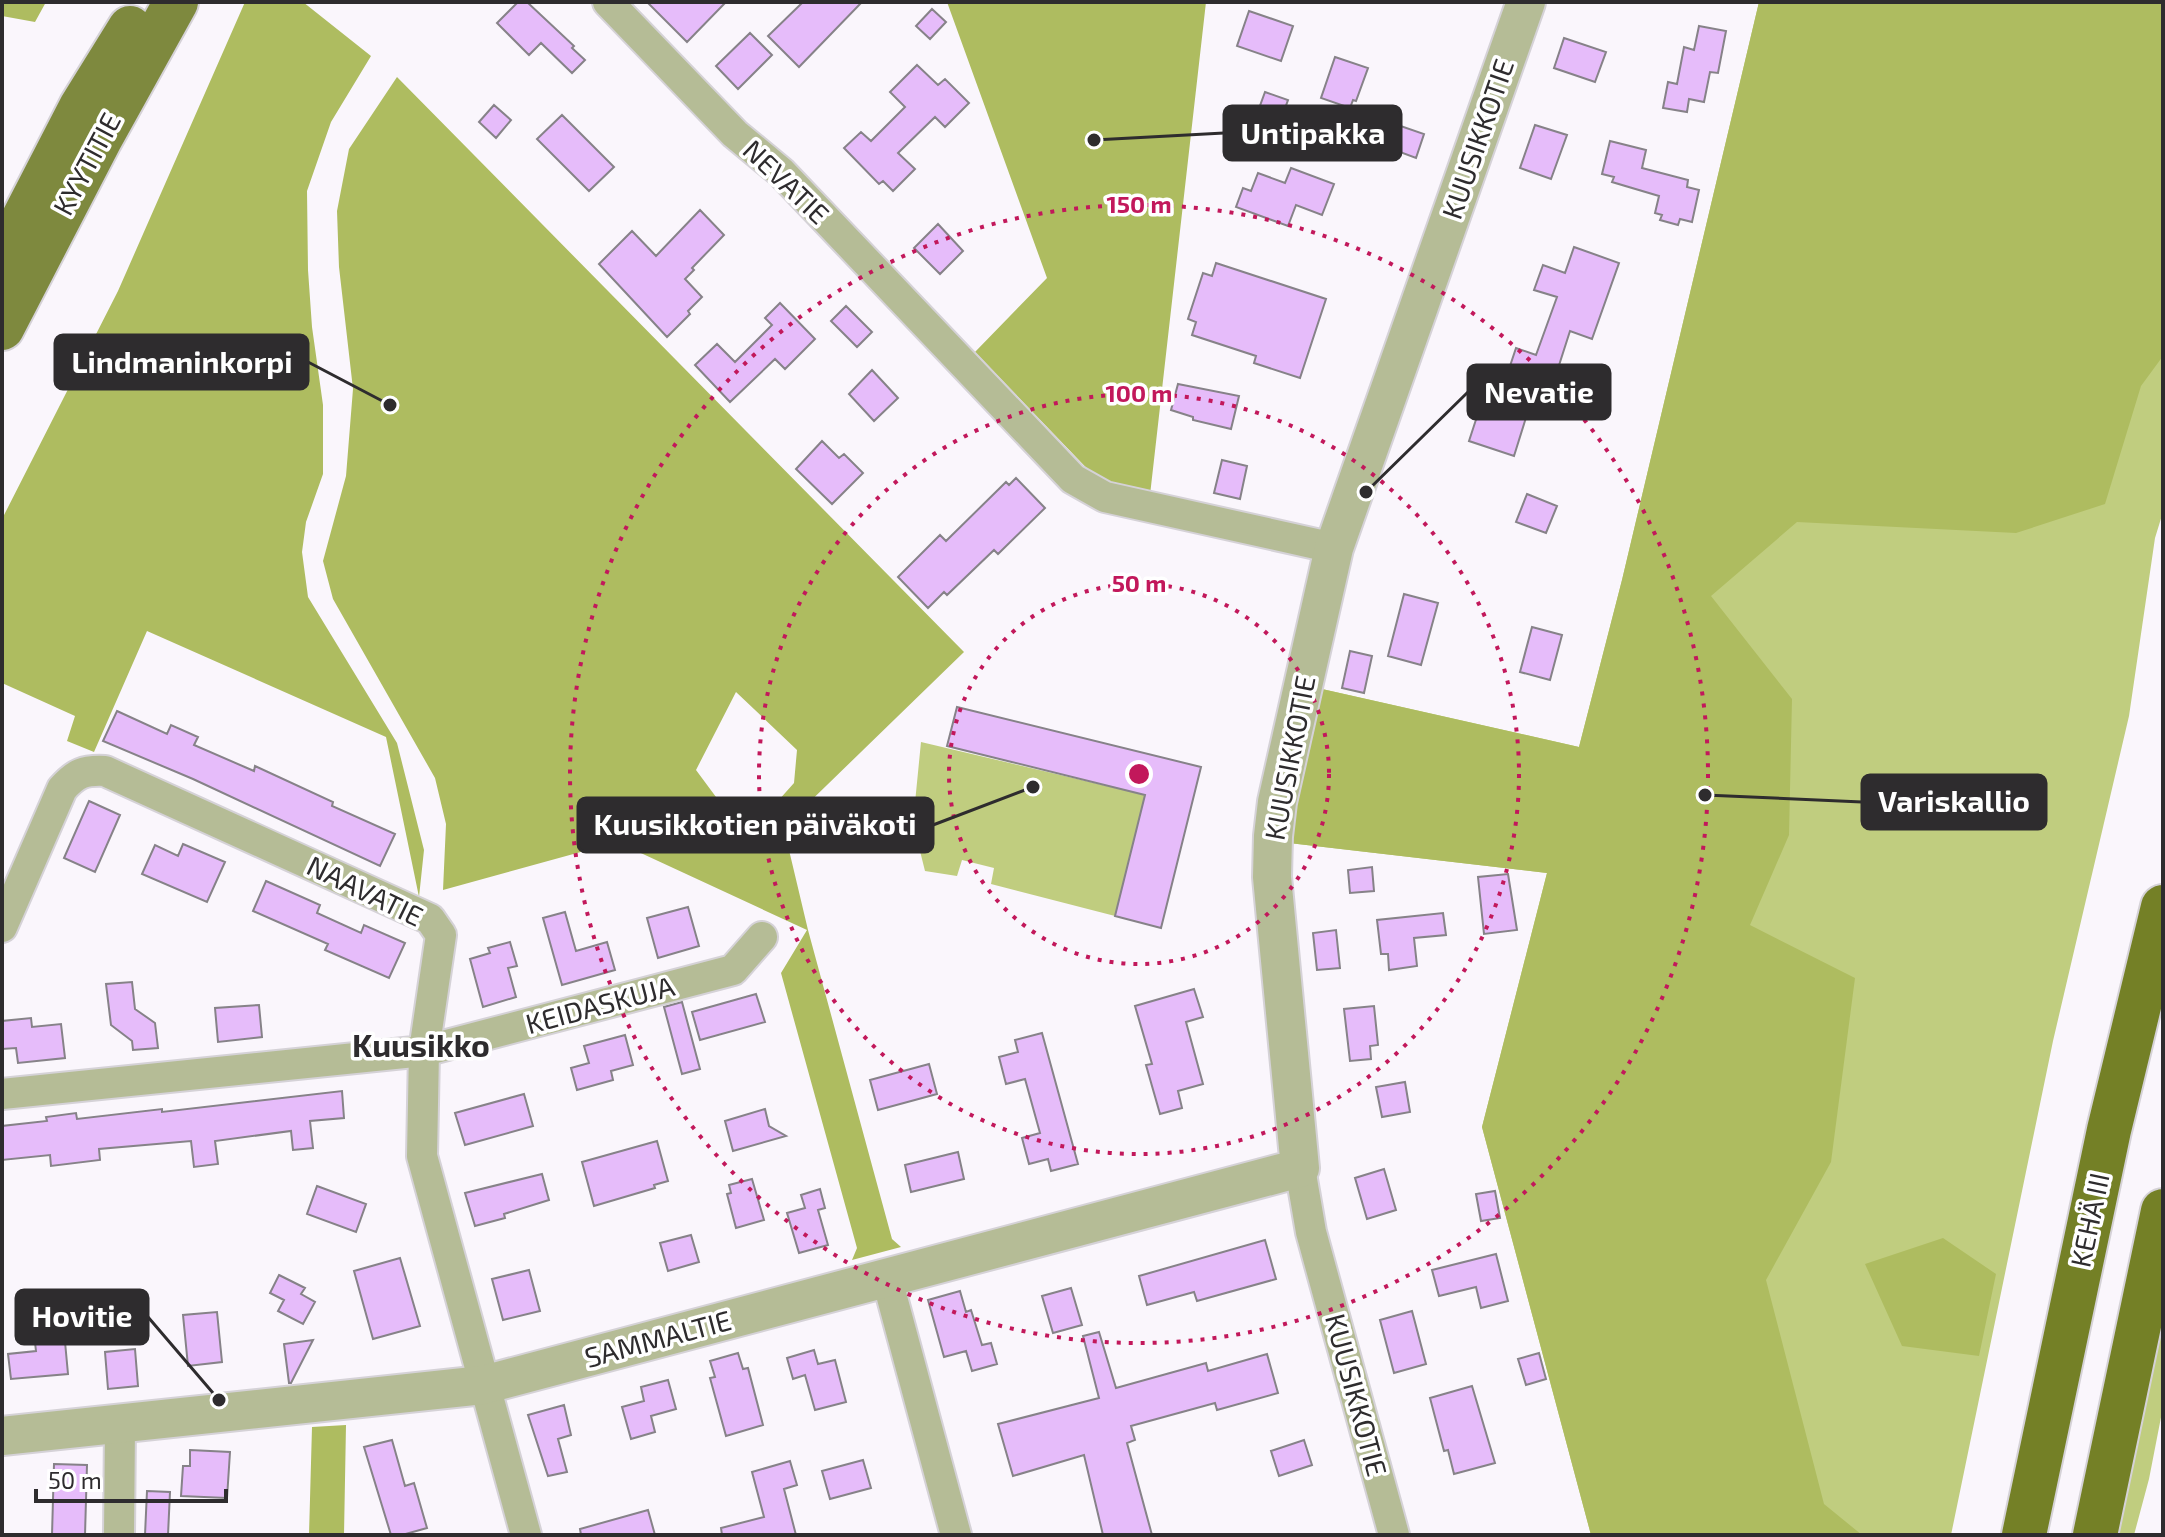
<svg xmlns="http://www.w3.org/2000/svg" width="2165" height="1537" font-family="'Exo 2',sans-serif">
<rect width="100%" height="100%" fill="#faf6fc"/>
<path fill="#c0cd7f" d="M1759,2H2163V512L2155,538L2129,716L2053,1041L1951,1535H1591L1482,1127L1547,873L1289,843L1322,689L1579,747L1622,580Z
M921,742L1145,795L1115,916L991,884L994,868L962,860L957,876L925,871L913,823Z
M2163,1316V1407L2149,1479L2134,1535H2118Z"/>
<path fill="#aebc60" d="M2,2H46L35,22L2,16Z
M245,2H303L371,56L331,122L307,191L308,270L312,327L323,405V474L306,522L302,552L308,597L397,743L424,850L419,897L386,737L147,631L94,752L67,741L75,716L2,683V519L118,291Z
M947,2H1206L1150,495L1099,481L975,352L1047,278Z
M1759,2H2163V356L2141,386L2105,504L2016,533L1797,522L1711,596L1792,699L1789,835L1750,925L1855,978L1831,1162L1766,1280L1824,1504L1862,1535H1591L1482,1127L1547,873L1289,843L1322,689L1579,747L1622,580Z
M397,77L964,652L792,819L769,811L794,783L797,750L736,692L696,770L716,797L714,823L789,850L808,930L892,1239L901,1247L852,1260L857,1248L781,973L807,930L617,842L443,890L446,824L435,778L333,599L323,561L346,476L353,389L339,267L337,211L349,149Z
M1943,1238L1996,1274L1979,1356L1902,1346L1865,1264Z
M346,1425L344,1535H309L312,1427Z"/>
<path fill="#e6bcfa" stroke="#868288" stroke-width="2" d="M518,2H527L574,46L572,48L585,60L572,73L541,43L529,55L497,23Z
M647,2H726L687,42Z
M803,2H862L799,67L768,36Z
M932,9L946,22L930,39L916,26Z
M1249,11L1293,26L1281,61L1237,46Z
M1699,26L1726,31L1718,73L1710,72L1704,102L1689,99L1687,112L1663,108L1668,82L1677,84L1684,47L1694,50Z
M750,33L772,55L738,89L716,66Z
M1564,38L1606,52L1595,82L1554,68Z
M1335,57L1368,68L1356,101L1353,100L1350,108L1321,98Z
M917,65L938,85L945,79L969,103L945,127L935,117L898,153L915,169L893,191L883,181L879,184L844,148L861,132L871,141L905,107L890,92Z
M1265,92L1288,100L1280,122L1257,114Z
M494,105L511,120L496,138L479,122Z
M562,115L614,167L589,191L537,139Z
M1389,122L1424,134L1416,158L1381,145Z
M1535,125L1567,135L1551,179L1520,168Z
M1610,141L1646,150L1642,168L1688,180L1687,187L1699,190L1692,222L1680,219L1678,225L1660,220L1662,215L1655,213L1659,196L1612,182L1614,177L1602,174Z
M1291,168L1334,184L1322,215L1296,205L1288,226L1236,207L1243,188L1251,191L1258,173L1285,183Z
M700,210L724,235L692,268L694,270L685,279L702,297L688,311L690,314L667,337L599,264L632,231L656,256Z
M938,224L963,251L940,274L914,248Z
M1574,247L1619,263L1592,339L1570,331L1544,412L1529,408L1514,456L1469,441L1485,392L1500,396L1516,348L1536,355L1557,297L1534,290L1543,265L1565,273Z
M1216,263L1326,299L1300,378L1254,363L1256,356L1192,335L1196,322L1188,319L1203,273L1212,276Z
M780,303L815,339L785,369L775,359L730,402L695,365L717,344L735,362L772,325L765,318Z
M846,306L872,332L857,347L831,321Z
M872,370L898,398L874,421L849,394Z
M1178,384L1239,396L1231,429L1193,420V417L1171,410Z
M822,441L839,458L844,454L863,473L832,504L796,469Z
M1222,460L1247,466L1240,499L1214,493Z
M1016,478L1045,508L998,554L994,550L947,595L944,592L928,608L898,577L940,535L946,541L1006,482L1009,485Z
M1527,494L1557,506L1546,533L1516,522Z
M1404,594L1438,603L1421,665L1388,656Z
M1532,627L1562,635L1550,680L1520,672Z
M1350,651L1372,656L1364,693L1342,688Z
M957,707L1201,767L1161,928L1115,916L1145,795L947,746Z
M117,711L167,734L171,725L198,737L194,745L254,771L255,766L333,802L332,806L395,834L380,866L193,779L103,741Z
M89,801L120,815L95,872L64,858Z
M183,844L225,862L207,902L142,874L155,845L178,856Z
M1372,867L1374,891L1350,893L1348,870Z
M1508,874L1517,930L1484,934L1478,877Z
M266,881L320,905L317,913L361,933L364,925L405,943L389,978L325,950L328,944L253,911Z
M688,907L699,946L658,958L647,918Z
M565,912L576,951L607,942L615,970L562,985L543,918Z
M1443,913L1446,935L1414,938L1417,966L1389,970L1388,954H1381L1377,920Z
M1336,930L1340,968L1317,970L1313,933Z
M510,942L517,966L508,968L516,997L483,1007L470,959L490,953L488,948Z
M132,982L135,1009L155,1023L158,1048L133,1050L132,1041L111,1025L106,984Z
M1194,989L1203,1017L1186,1022L1203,1084L1178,1091L1182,1108L1160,1114L1146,1065L1152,1064L1135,1006Z
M756,994L765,1022L700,1040L692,1012Z
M682,1002L700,1069L682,1074L664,1007Z
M259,1005L262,1037L218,1042L215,1008Z
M1374,1006L1378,1045L1370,1046L1371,1059L1350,1061L1344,1009Z
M31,1018L32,1027L61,1024L65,1058L18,1063L16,1048L2,1049V1021Z
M1042,1033L1078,1164L1051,1171L1048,1159L1029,1164L1022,1138L1040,1133L1025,1079L1006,1084L999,1057L1018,1052L1015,1040Z
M625,1035L633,1065L611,1071L613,1080L577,1090L571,1068L589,1063L584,1046Z
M929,1064L937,1094L878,1110L870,1080Z
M1405,1082L1410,1112L1382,1117L1376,1087Z
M342,1091L344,1118L310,1121L313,1148L293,1150L291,1131L215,1141L218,1164L194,1167L191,1141L99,1149L100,1160L51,1166L50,1155L2,1160V1126L47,1121L46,1117L76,1113L77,1119L162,1109V1112Z
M524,1094L533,1126L465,1145L455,1113Z
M765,1109L769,1126L786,1136L733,1151L725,1121Z
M657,1141L668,1181L654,1185L655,1188L594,1206L582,1162Z
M958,1152L964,1179L911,1192L905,1165Z
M1384,1169L1396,1210L1367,1219L1355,1178Z
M542,1174L549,1200L504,1214L505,1218L475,1226L465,1193Z
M752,1179L764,1220L736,1228L727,1194L731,1193L729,1185Z
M317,1186L366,1204L356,1232L307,1214Z
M820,1189L825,1208L818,1210L828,1245L799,1253L787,1213L805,1208L801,1195Z
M1495,1191L1500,1218L1481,1221L1476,1194Z
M691,1235L699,1262L668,1271L660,1243Z
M1265,1240L1276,1279L1197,1301L1194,1292L1147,1305L1139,1276Z
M1496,1254L1508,1301L1481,1308L1476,1287L1439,1296L1432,1270Z
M400,1258L420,1326L373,1339L354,1271Z
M529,1270L540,1311L503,1320L492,1279Z
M279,1275L305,1288L301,1294L315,1302L303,1324L278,1311L284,1300L270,1293Z
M1071,1288L1082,1325L1053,1333L1042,1296Z
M960,1291L966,1312L971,1310L982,1345L991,1343L997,1364L972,1371L966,1351L944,1357L928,1300Z
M1412,1311L1426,1364L1394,1373L1380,1320Z
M217,1312L222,1362L188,1366L183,1315Z
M64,1331L68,1374L11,1379L8,1354L36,1351L34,1334Z
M1099,1332L1116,1388L1206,1363L1208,1371L1267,1354L1278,1393L1217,1410L1215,1403L1131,1426L1135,1440L1127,1443L1152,1535H1103L1084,1455L1013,1476L998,1424L1099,1398L1083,1336Z
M313,1340L291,1383H289L284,1344Z
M135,1349L138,1386L108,1389L105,1352Z
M814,1350L818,1364L835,1360L846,1402L815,1410L805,1375L793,1379L787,1358Z
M738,1353L743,1369L748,1368L763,1425L726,1436L710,1378L715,1377L710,1361Z
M1539,1353L1546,1379L1526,1385L1518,1359Z
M668,1380L676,1409L651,1416L655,1432L631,1439L622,1407L644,1401L641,1387Z
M1472,1386L1495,1463L1454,1474L1448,1450L1444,1451L1430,1398Z
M564,1405L571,1435L558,1439L567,1472L548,1476L528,1415Z
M392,1440L405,1486L414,1483L427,1528L402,1535H391L364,1447Z
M1304,1440L1312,1465L1279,1476L1271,1451Z
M190,1450L230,1452L227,1498L181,1496L183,1466H190Z
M863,1460L871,1488L830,1499L822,1471Z
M790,1461L797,1485L784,1489L796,1535H722L721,1528L764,1517L752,1472Z
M54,1464L87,1465L85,1535H52Z
M147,1491L170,1492L168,1535H145Z
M648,1510L655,1535H581L580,1529Z"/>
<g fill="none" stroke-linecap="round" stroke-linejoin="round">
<g stroke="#d5d2d7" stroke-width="34">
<path id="minor" d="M608,2L735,134L781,172L1073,479L1105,497L1334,548
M2,927L62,789C76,773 84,770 105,771L430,919L441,935L424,1051L422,1156L526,1535
M2,1094L424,1051L733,970L762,937
M1300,1168L1311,1232L1394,1535
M887,1279L956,1535
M119,1535L120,1425"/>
</g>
<g stroke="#d5d2d7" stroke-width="42">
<path id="tertiary" d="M2,1436L483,1385L1300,1168L1272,877L1273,836L1277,802L1334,548L1526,2"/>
</g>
<g stroke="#d5d2d7" stroke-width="48">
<path id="primary" d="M2,260L81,107L130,28
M2,328L100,139L176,2"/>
</g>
<g stroke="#d5d2d7" stroke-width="48">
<path id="trunk" d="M2024,1535L2109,1130L2163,907
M2095,1535L2163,1211"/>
</g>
<use href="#minor" stroke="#b5bc96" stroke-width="30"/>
<use href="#tertiary" stroke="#b5bc96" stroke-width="38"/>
<use href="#primary" stroke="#7e893e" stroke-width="44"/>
<use href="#trunk" stroke="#748026" stroke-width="44"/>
</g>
<g fill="none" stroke="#c2185b" stroke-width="4" stroke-dasharray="4 8">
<circle cx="1139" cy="774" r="190"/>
<circle cx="1139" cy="774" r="380"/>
<circle cx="1139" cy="774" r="569"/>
</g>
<g text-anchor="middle" stroke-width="7" stroke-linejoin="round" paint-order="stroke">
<g font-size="28" fill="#2e2c2e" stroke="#fff">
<text transform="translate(1478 139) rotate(-71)" y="10">KUUSIKKOTIE</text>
<text transform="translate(87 164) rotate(-62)" y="10">KYYTITIE</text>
<text transform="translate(786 182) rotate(44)" y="10">NEVATIE</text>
<text transform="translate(1290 758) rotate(-79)" y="10">KUUSIKKOTIE</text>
<text transform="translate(365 891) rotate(26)" y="10">NAAVATIE</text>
<text transform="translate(600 1005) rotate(-15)" y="10">KEIDASKUJA</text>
<text transform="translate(2090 1220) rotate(-78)" y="10">KEHÄ III</text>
<text transform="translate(658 1339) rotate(-15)" y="10">SAMMALTIE</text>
<text transform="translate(1356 1395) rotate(75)" y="10">KUUSIKKOTIE</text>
</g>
<g font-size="32" font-weight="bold" fill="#2e2c2e" stroke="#fff">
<text x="421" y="1057">Kuusikko</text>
</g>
</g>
<circle cx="1139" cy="774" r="12" fill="#c2185b" stroke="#fff" stroke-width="4"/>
<g font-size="24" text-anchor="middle" font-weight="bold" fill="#c2185b" stroke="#fff" stroke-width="7" stroke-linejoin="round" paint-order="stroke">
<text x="1139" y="213">150 m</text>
<text x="1139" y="402">100 m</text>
<text x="1139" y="592">50 m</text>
</g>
<path fill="none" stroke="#2e2c2e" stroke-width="3" d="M1094 140L1224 133M390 405L308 362M1366 492L1468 392M1705 795L1862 802M1033 787L933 825M219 1400L148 1317"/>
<g fill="#2e2c2e" stroke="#fff" stroke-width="3">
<circle cx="1094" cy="140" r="8"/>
<circle cx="390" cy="405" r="8"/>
<circle cx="1366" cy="492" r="8"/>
<circle cx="1705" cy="795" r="8"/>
<circle cx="1033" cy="787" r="8"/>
<circle cx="219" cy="1400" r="8"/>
</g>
<g fill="#2e2c2e" stroke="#2e2c2e" stroke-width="3">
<rect x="1224" y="106" width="177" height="54" rx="8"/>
<rect x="55" y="335" width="253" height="54" rx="8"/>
<rect x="1468" y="365" width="142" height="54" rx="8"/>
<rect x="1862" y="775" width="184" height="54" rx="8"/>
<rect x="578" y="798" width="355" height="54" rx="8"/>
<rect x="16" y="1290" width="132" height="54" rx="8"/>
</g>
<g font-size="30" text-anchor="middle" font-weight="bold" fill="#fff">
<text x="1313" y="144">Untipakka</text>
<text x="182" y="373">Lindmaninkorpi</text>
<text x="1539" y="403">Nevatie</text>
<text x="1954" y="812">Variskallio</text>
<text x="755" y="835">Kuusikkotien päiväkoti</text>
<text x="82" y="1327">Hovitie</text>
</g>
<rect width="2165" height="1537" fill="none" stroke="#2e2c2e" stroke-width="8"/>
<path d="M36 1489v12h190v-12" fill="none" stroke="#2e2c2e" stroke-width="4"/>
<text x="48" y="1489" font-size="24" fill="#2e2c2e" stroke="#ffffff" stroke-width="6" paint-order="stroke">50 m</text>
</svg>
